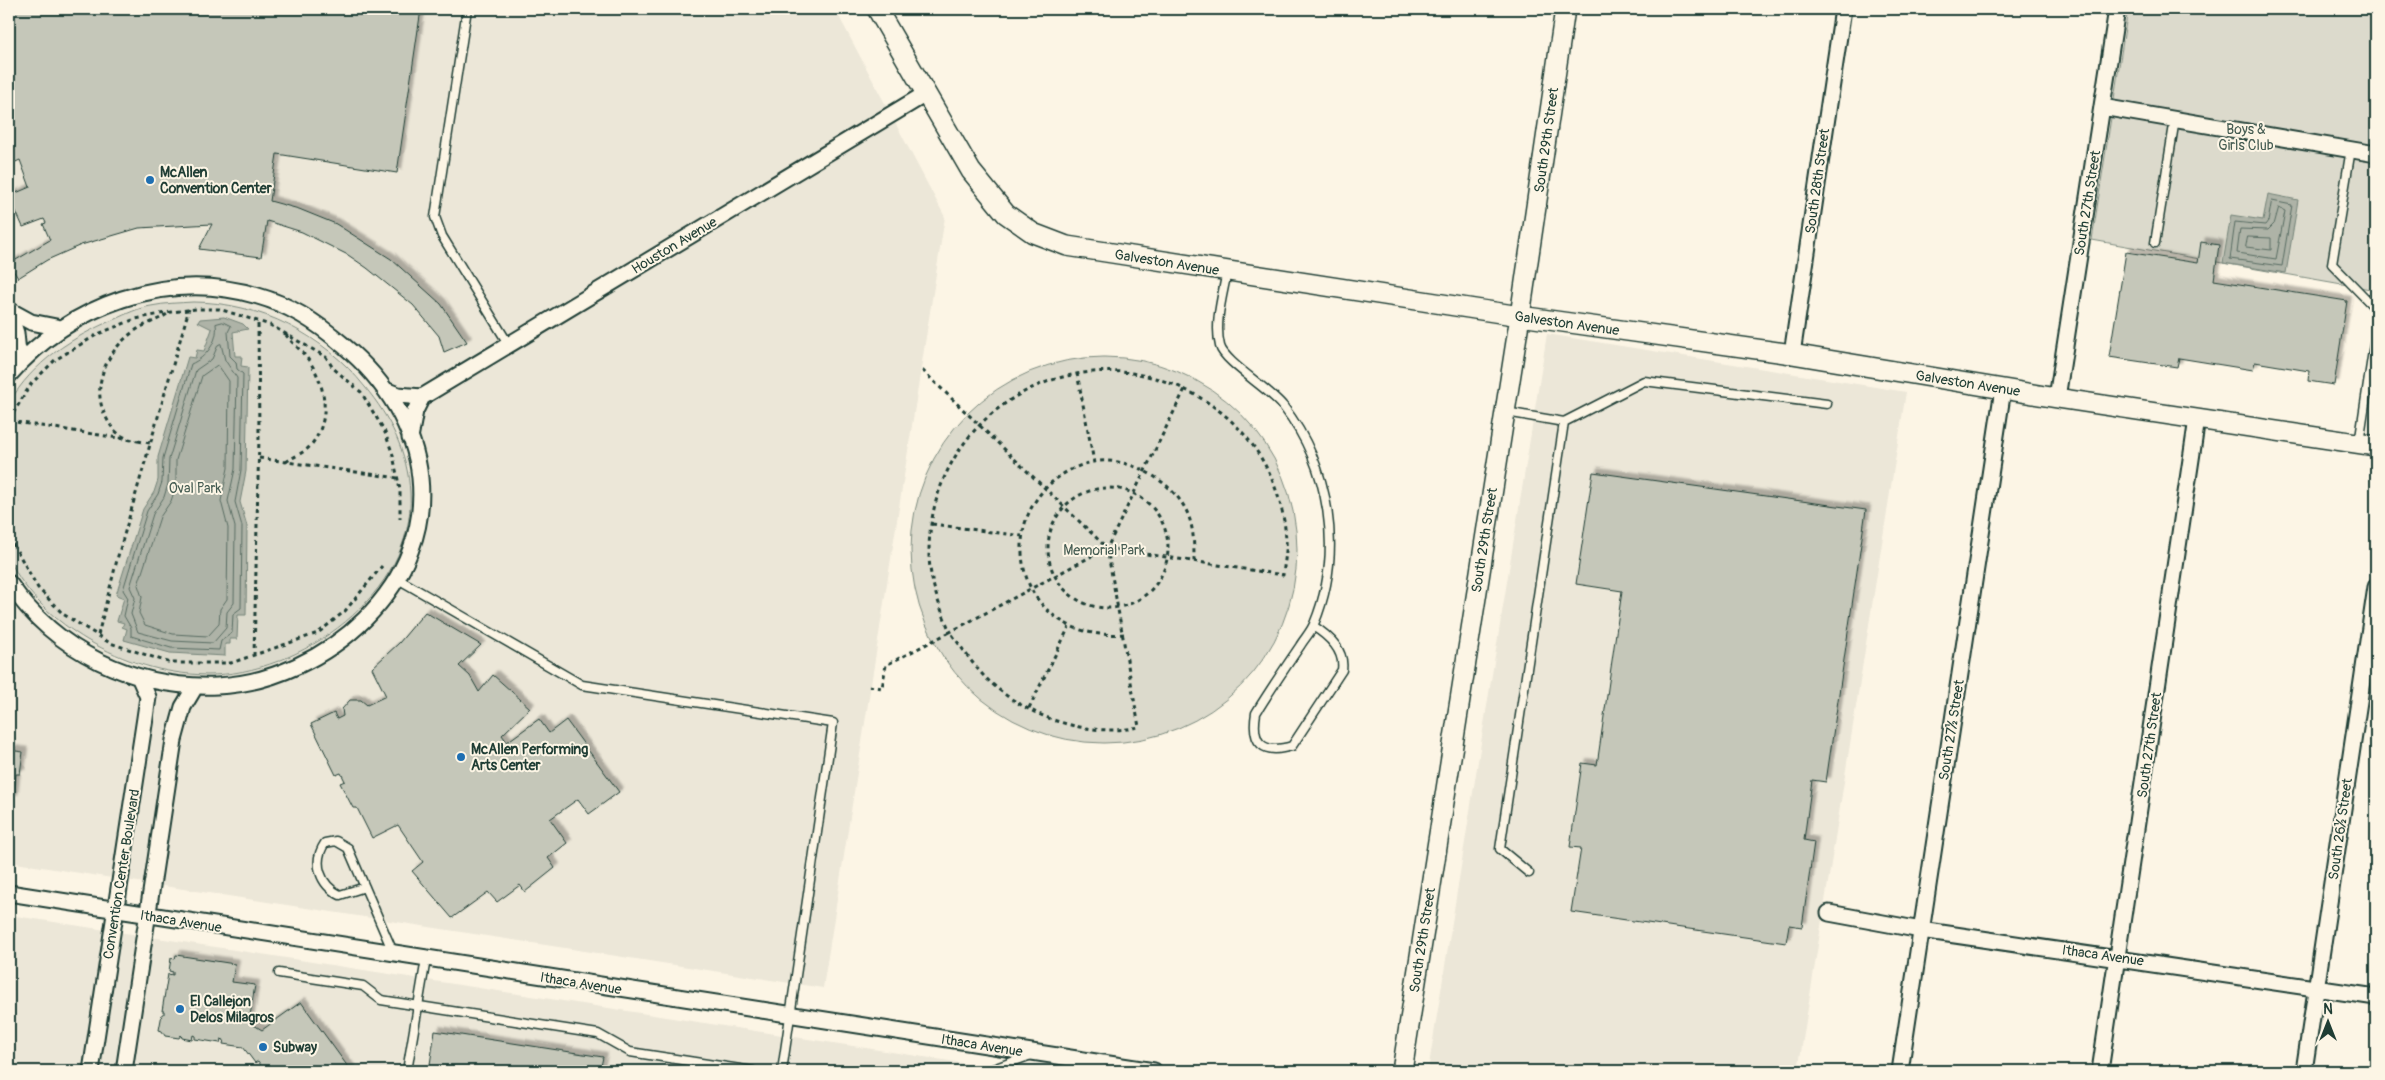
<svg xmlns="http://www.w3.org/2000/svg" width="2385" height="1080" font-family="Pangolin,sans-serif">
<defs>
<filter id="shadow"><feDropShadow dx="4.5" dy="-4.5" stdDeviation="1" flood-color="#0004"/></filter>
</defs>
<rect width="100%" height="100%" fill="#fcf5e5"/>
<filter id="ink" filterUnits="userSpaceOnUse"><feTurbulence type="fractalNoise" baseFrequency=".02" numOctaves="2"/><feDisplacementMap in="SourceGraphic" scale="10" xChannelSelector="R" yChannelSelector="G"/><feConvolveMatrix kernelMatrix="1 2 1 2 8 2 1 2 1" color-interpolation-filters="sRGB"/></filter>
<g filter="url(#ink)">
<path fill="#ece7d8" d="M9,9H835L945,217L823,988L9,862V558L24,584L46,608L72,631L120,658L146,667L331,634L358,611L388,574L385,413L361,381L331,352L316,339L284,322L251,310L210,302L150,306L91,329L50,356L35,368L9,403Z
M1547,334L1906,392L1798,1071H1428Z
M9,915L1014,1071H9Z"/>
<path fill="#dcdacc" stroke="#7e8c80" d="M2128,9H2376V290L2092,240Z
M193,302C259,302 324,335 365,387C390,417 408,453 410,493C416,593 299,676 207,675C163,674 125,662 87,640C57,622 24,593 10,560C6,550 9,532 9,520C9,481 9,442 9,403C33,362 72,337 115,319C126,314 138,308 151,306C165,303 179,303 193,302Z
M911 550a193 193 0 1 1 386 0a193 193 0 1 1-386 0Z"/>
<path fill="#aeb3a7" stroke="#758479" d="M2268,194L2298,200L2286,273L2223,263L2231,215L2263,220Z
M224,317L243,324L248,329L233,332L235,356H242L241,366L248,367L246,471L240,502L247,526L246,615H238L237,639H230V644H225V656L170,653L124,640L127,629L122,627L124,623L117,621L124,598L116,595L143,509L154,492L158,480V457L188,357L195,358L197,350L204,351L212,329L198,322L200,319Z"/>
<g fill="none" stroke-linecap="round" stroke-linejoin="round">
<path stroke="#586c62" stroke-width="1" d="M2272,201L2292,205L2282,266L2230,259L2235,222L2265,225L2268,221Z
M2279,208L2285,211L2276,259L2237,253L2240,229L2268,230L2274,224Z
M2248,237L2271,238V250L2246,247Z
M223,322L231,326L228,332L230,356L236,362L237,369L243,374L241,470L235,502L242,526L241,608L233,614L232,633L221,641L219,650L171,648L131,636V628L124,616L128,598L123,590L147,511L158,494L162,482L163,458L191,364C205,358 219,342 216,324Z
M221,344L225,360L237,378L235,469L228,501L235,527L234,603L227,612L226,628L213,643L172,641L138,632L131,614L135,598L130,587L153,514L164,497L168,484L169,459L196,370L212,359L218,345Z
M218,365L229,381L228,468L221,501L228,528L227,599L220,609L219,624L208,636L173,634L145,625L139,613L142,597L138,585L160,517L171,501L176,486V460L202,376Z"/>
</g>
<path fill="#c5c7b9" stroke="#1f3d34" filter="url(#shadow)" d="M9,9H421L397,173L277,154L270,201L299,209L336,224L391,259L441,304L467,342L444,352L439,336L413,305L367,268L348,255L302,232L267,221L261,257L199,249L212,224L139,228L81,245L47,260L18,278L9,264L50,240L43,224L46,223L44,219L23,227L9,196L30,187L20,160L9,165Z
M2201,242L2219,245L2214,280L2347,301L2334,385L2308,381L2309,371L2255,362L2253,370L2179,358L2177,367L2109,357L2126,252L2198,263Z
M1593,472L1866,510L1826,782L1812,780L1804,840L1814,842L1802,927L1789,925L1786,943L1571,912L1581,848L1570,847L1582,763L1597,765L1622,591L1576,584Z
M425,612L481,645L459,666L470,676L479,692L493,675L530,708L502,735L507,742L539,719L549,733L566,720L619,792L589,814L578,799L550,819L567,843L548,858L555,868L525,892L520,885L497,902L488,892L452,918L412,871L423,862L398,825L372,838L357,808H353L340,783L345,781L341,773L336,775L311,724L334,713L337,719L343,716L342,709L350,700H361L367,705L386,696L372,668L399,643Z
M9,750L23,752L20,774H16L13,799L9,798Z
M176,955L235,964L232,982L255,985L249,1022L262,1030L301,1002L351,1071H265L258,1061L255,1063L243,1047L223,1044L224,1040L221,1039L220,1043L195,1039V1036L193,1035L192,1040L182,1038L181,1035L179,1038L165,1036L162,1031L159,1030L162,1014H164V1011H162L168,974L173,975V972L169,971L171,958L175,959Z
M435,1031L603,1057L600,1071H429Z"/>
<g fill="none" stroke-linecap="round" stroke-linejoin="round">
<g stroke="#1f3d34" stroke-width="11">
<path id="service" d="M467,9L435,217L442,236L509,345
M2351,149L2332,264L2376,309
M2155,243L2175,119
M1227,271C1223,294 1214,323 1220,346C1224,362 1270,389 1283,406C1330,467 1344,552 1314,624C1311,632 1304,639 1300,646C1285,668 1270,690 1256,713C1251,743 1262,755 1292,746L1342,670C1345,651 1329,636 1313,626
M1506,412L1564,422L1644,381L1827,404
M2359,443L2376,331
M398,579L582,685L833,723L782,1071
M1529,873L1500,849L1564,422
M365,887L340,895C320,885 312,862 325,843L336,841L348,848L393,952
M279,973L363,986L381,1000L598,1034L630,1052L753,1071
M407,1071L426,959
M988,1071L1031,1055"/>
</g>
<g stroke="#1f3d34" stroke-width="19">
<path id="minor" d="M2102,107L2376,154
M9,310L31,322L61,328
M9,311L16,333L19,363
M1792,354L1843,9
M9,375C70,305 166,269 258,296C290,305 318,323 343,345C433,420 451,533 365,619C327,657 271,684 217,686C134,689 56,652 9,583
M385,390L398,395L422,397L415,411L410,438
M422,397L927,93
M2057,398L2117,9
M9,893L1154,1071
M1829,913L1921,930L2376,997
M91,1071L145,718L148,697L140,679
M124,1071L174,740L183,707L195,687
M1900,1071L2003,389
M2100,1071L2197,419
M2304,1071L2376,587"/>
</g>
<g stroke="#1f3d34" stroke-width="22">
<path id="tertiary" d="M877,9L971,171L1006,214L1033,233L1067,246L1520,316L1792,354L2057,398L2376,446
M1402,1071L1520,316L1565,9"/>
</g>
<path stroke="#1f3d34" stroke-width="3" stroke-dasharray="4 4" stroke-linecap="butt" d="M1077,373L1094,462
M9,420L31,384L55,360L98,334L135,319L171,312L196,309H219L270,325L326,357L333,368L361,392L384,430L393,455L400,490V519
M9,421L138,441C120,438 112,431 104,413C90,380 112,342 143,326C153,321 161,319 170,312
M138,441L150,443
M259,458L398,478
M286,462C294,456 305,453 311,445C332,420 326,383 307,358C301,350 292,343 286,335
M1048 548a60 60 0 1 1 120 0a60 60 0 1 1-120 0Z
M932,524L1022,536
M9,537L38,588L63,614L110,643L171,663H231L318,633L345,611L382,566
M1107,548L1283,575C1284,564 1287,552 1286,541C1284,492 1260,443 1222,413C1101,316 927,399 929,556C930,583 940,607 950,632L1107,548L1185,389
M1124,634C1091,637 1061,628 1039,601C1027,586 1021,565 1022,545C1022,504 1054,470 1093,462C1127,455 1171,480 1186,510C1194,526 1194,544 1194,562
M98,635L118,556L189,309
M254,656L259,436L258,322
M869,686L882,688L886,665L950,632C962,647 973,666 988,680C1026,717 1087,738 1139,727L1107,548L920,368
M1029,708L1069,627"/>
<use href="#service" stroke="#fcf5e5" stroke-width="8"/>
<use href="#minor" stroke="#fcf5e5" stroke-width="15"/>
<use href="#tertiary" stroke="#fcf5e5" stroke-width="19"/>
</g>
</g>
<g fill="#1f6fb2" stroke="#fcf5e5" stroke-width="2">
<circle cx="150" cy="180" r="5"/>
<circle cx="461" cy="757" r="5"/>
<circle cx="180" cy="1009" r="5"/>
<circle cx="263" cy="1047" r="5"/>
</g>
<g text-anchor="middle" stroke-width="4" stroke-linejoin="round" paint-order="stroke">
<g font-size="14" fill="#455c52" stroke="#fcf5e5">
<text x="2246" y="134">Boys &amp;<tspan x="2246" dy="16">Girls Club</tspan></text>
<text x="195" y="493">Oval Park</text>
<text x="1104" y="555">Memorial Park</text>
</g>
<g font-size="14" fill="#1f3d34" stroke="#fcf5e5">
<text transform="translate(1546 140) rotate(-82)" y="5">South 29th Street</text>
<text transform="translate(1817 181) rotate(-82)" y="5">South 28th Street</text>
<text transform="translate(2087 203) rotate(-81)" y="5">South 27th Street</text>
<text transform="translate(674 245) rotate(-31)" y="5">Houston Avenue</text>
<text transform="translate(1167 262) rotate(9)" y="5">Galveston Avenue</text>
<text transform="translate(1567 323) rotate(8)" y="5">Galveston Avenue</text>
<text transform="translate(1968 383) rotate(9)" y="5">Galveston Avenue</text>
<text transform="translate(1484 540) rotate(-81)" y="5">South 29th Street</text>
<text transform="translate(1951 730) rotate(-81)" y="5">South 27½ Street</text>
<text transform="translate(2149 745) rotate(-82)" y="5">South 27th Street</text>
<text transform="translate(2340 829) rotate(-82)" y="5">South 26½ Street</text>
<text transform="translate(121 874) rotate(-81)" y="5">Convention Center Boulevard</text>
<text transform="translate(181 921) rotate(9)" y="5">Ithaca Avenue</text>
<text transform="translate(1422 940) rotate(-81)" y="5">South 29th Street</text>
<text transform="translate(2103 955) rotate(8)" y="5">Ithaca Avenue</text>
<text transform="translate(581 983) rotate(9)" y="5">Ithaca Avenue</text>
<text transform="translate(982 1045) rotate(9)" y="5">Ithaca Avenue</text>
</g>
<g font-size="14" font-weight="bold" fill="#1f3d34" stroke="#fcf5e5" text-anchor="start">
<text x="160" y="177">McAllen<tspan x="160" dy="16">Convention Center</tspan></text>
<text x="471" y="754">McAllen Performing<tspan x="471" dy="16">Arts Center</tspan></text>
<text x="190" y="1006">El Callejon<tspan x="190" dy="16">Delos Milagros</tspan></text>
<text x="273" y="1052">Subway</text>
</g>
</g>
<rect width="2385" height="1080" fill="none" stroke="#fcf5e5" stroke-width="30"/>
<rect x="15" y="15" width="2355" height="1050" fill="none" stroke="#1f3d34" stroke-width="2" filter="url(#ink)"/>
<g transform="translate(2328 1022)" stroke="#fcf5e5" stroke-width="4" paint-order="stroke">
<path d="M0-4L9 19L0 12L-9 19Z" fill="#1f3d34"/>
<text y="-8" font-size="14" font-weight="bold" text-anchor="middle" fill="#1f3d34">N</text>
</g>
</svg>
